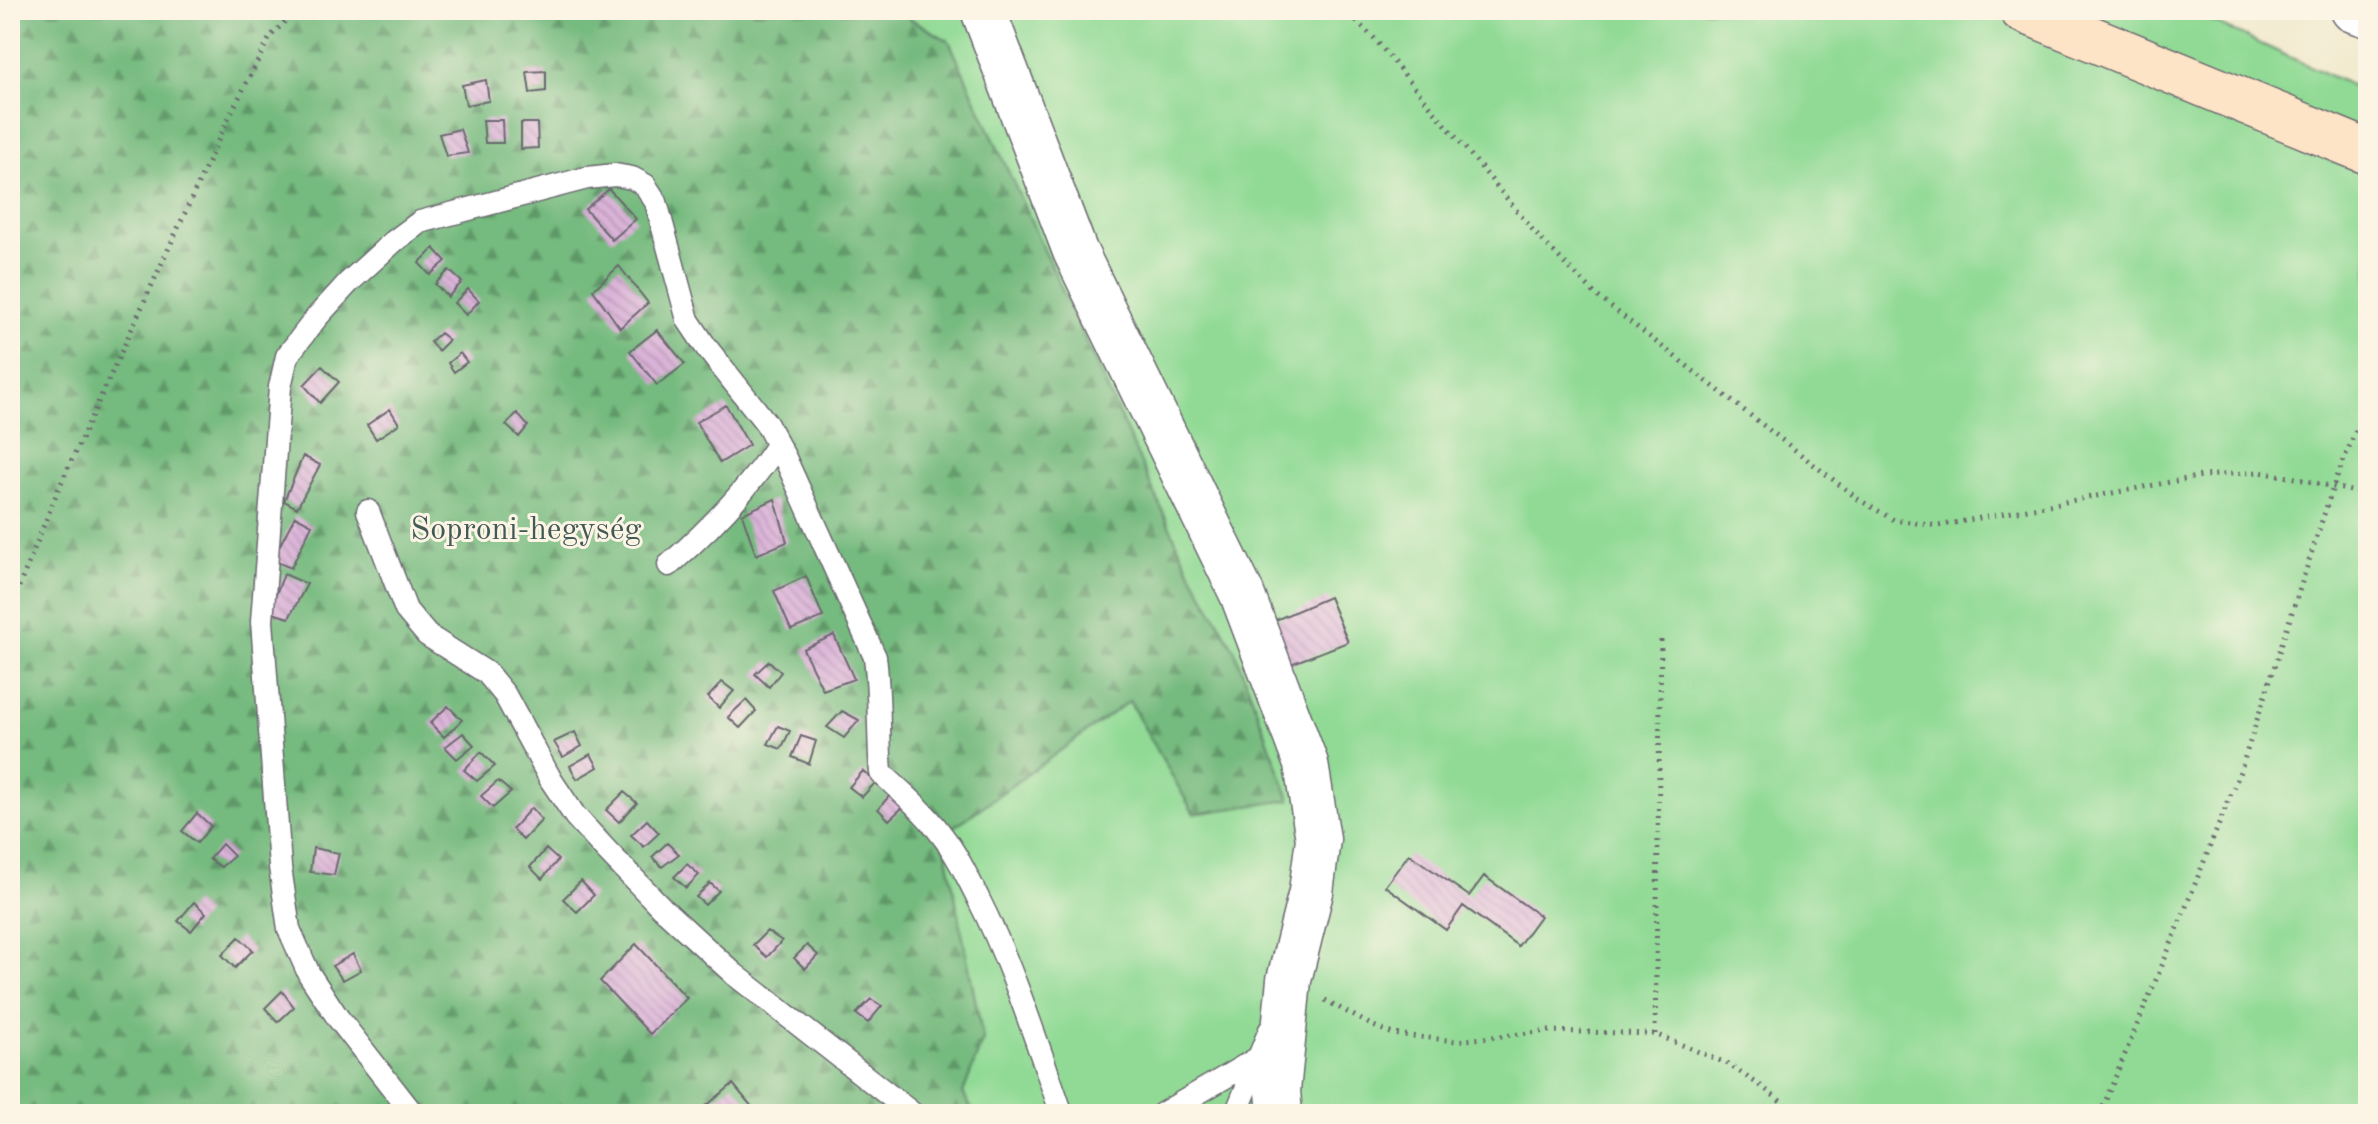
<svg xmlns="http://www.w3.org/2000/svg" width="2378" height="1124" font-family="'Old Standard TT',serif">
<defs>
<pattern id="forest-firs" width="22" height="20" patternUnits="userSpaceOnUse" patternTransform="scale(2)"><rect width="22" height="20" fill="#74ba7e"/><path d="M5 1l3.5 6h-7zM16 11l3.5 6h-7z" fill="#5f9768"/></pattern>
<pattern id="building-back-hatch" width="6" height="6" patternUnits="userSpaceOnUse" patternTransform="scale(2)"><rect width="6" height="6" fill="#dab2d8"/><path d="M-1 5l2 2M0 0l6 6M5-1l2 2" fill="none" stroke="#bb99ba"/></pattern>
</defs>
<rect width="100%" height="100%" fill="#fcf5e5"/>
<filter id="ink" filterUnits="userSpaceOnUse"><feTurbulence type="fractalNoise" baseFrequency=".0125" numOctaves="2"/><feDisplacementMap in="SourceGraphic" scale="16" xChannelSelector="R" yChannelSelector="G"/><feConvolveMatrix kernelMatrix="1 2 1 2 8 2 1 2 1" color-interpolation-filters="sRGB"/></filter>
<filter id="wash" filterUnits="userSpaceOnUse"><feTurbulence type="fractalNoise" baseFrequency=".006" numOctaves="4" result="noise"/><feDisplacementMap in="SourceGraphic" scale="32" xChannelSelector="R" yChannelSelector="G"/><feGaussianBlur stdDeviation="1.8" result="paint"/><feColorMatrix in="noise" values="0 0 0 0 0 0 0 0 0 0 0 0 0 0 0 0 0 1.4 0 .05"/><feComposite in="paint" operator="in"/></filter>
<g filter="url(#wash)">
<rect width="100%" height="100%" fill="#f2ebd0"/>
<path fill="#91da95" stroke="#5a7e68" stroke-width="2" d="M904,10H2187L2368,93V1114H974L963,1093L983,1039L943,835L1129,701L1194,814L1290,799L1234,649L1189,569L949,41L910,18Z"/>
<path fill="url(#forest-firs)" stroke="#4b6e5c" stroke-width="2" d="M10,10H904L910,19L949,41L1189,569L1234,649L1290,800L1194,814L1129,701L943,835L983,1040L963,1093L974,1114H10Z"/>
<g id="blocks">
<path fill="url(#building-back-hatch)" d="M546,71V91L530,93L527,72Z
M486,80L489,101L466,105L462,85Z
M483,120H502L503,143H485Z
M521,123H537L538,148L521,149Z
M460,129L468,153L446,156L439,134Z
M609,189L636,219L612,240L585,209Z
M434,248L446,261L430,275L419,263Z
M619,266L648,303L620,328L593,290Z
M449,270L462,282L448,297L435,284Z
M468,289L479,301L466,315L454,303Z
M657,330L685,364L657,385L630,351Z
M440,333L449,340L438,351L430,342Z
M460,353L467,362L454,372L448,363Z
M322,366L339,382L320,403L304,385Z
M726,405L749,445L720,463L696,422Z
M390,409L399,424L376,439L367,425Z
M517,413L528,426L519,437L506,425Z
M303,456L320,465L297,508L284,501Z
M775,499L787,542L756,555L742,514Z
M295,516L312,525L291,568L272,560Z
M284,574L307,584L289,618L269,612Z
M806,576L823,617L791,630L774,591Z
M1329,597L1348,642L1283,667L1266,624Z
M834,635L854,679L823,690L803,649Z
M769,661L781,672L769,687L755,674Z
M722,682L734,691L719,708L708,697Z
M746,700L756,711L740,728L728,717Z
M448,706L462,720L444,737L430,723Z
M842,711L859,720L844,738L827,727Z
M778,726L790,731L781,749L768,744Z
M575,732L582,746L563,757L554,742Z
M463,733L474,745L457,759L445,747Z
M801,736L816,741L809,764L792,757Z
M481,752L495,766L477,781L464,770Z
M591,754L598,767L577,779L570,766Z
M863,771L876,782L862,797L849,787Z
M498,781L511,792L493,808L481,796Z
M624,792L637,803L619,822L606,810Z
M890,795L903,807L889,820L878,809Z
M531,808L542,820L523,840L512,829Z
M197,813L211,826L197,843L182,831Z
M647,820L659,833L644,847L631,835Z
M667,843L679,854L662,867L652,857Z
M222,844L234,856L221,867L209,859Z
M313,848L339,853L334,875L310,872Z
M546,849L558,860L542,879L530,867Z
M1409,854L1469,896L1484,876L1540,916L1518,946L1463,906L1446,930L1385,886Z
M687,864L699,875L686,888L674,877Z
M581,881L594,895L577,912L563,899Z
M710,883L719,891L705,905L696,897Z
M194,902L206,913L191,931L178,921Z
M767,931L782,941L767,957L753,945Z
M239,937L253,950L235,968L222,955Z
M636,944L687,998L650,1034L600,981Z
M807,945L818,955L805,969L794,958Z
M353,954L361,970L343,980L332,966Z
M282,991L294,1007L278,1022L265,1008Z
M871,999L882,1006L868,1023L856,1014Z
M733,1084L758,1114H702L700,1111Z"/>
</g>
</g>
<g filter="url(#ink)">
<use href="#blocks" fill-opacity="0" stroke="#6b686f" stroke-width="2"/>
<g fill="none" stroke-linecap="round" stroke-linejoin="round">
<g stroke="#6b686f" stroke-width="25">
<path id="service" d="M368,511L406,610L427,635L487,673L505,695L551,780L575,816L606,850L662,908L734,974L913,1114
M669,565C710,529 748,490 777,445
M413,1114L338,1018L309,974L289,929L280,867L262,621L280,387L287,356L317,317L348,283L393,242L420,222L587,178L615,175L632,178L645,185L656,202L688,320L706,347L766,423L785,458L875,657C880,695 878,734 881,773C902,792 924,811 941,834C956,853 967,876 978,898C1013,967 1036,1041 1062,1114
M1162,1114L1258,1058
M1236,1114L1270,1030"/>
</g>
<g stroke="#6b686f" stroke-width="47">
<path id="minor" d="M983,10L1075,251L1242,594L1306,764L1318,839L1311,892L1289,980L1278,1091L1280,1114
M2353,10L2368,15"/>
</g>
<g stroke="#6b686f" stroke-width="47">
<path id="secondary" d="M2022,10L2368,152"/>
</g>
<path stroke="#6b686f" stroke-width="5" stroke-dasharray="2 6" stroke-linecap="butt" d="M1344,10L1374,38L1537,235L1597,296L1858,499L1894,520L1938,526L2202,476L2259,472L2295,478L2368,495
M10,609L58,490L227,121L270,37L296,10
M1325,1000L1371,1025L1393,1034L1456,1041L1548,1031L1655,1034L1726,1063L1761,1086L1787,1106L1793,1114
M1655,1034L1661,638
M2100,1114L2173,939L2241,769L2333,487L2368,400"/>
<use href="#service" stroke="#fff" stroke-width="22"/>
<use href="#minor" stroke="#fff" stroke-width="44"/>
<use href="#secondary" stroke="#fee4c6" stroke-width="44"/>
</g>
</g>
<g text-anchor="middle" stroke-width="6" stroke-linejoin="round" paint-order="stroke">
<g font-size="32" fill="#435956" stroke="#fcf5e5">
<text x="526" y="539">Soproni-hegység</text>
</g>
</g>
<rect width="2378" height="1124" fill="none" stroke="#fcf5e5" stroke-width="40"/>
</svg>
